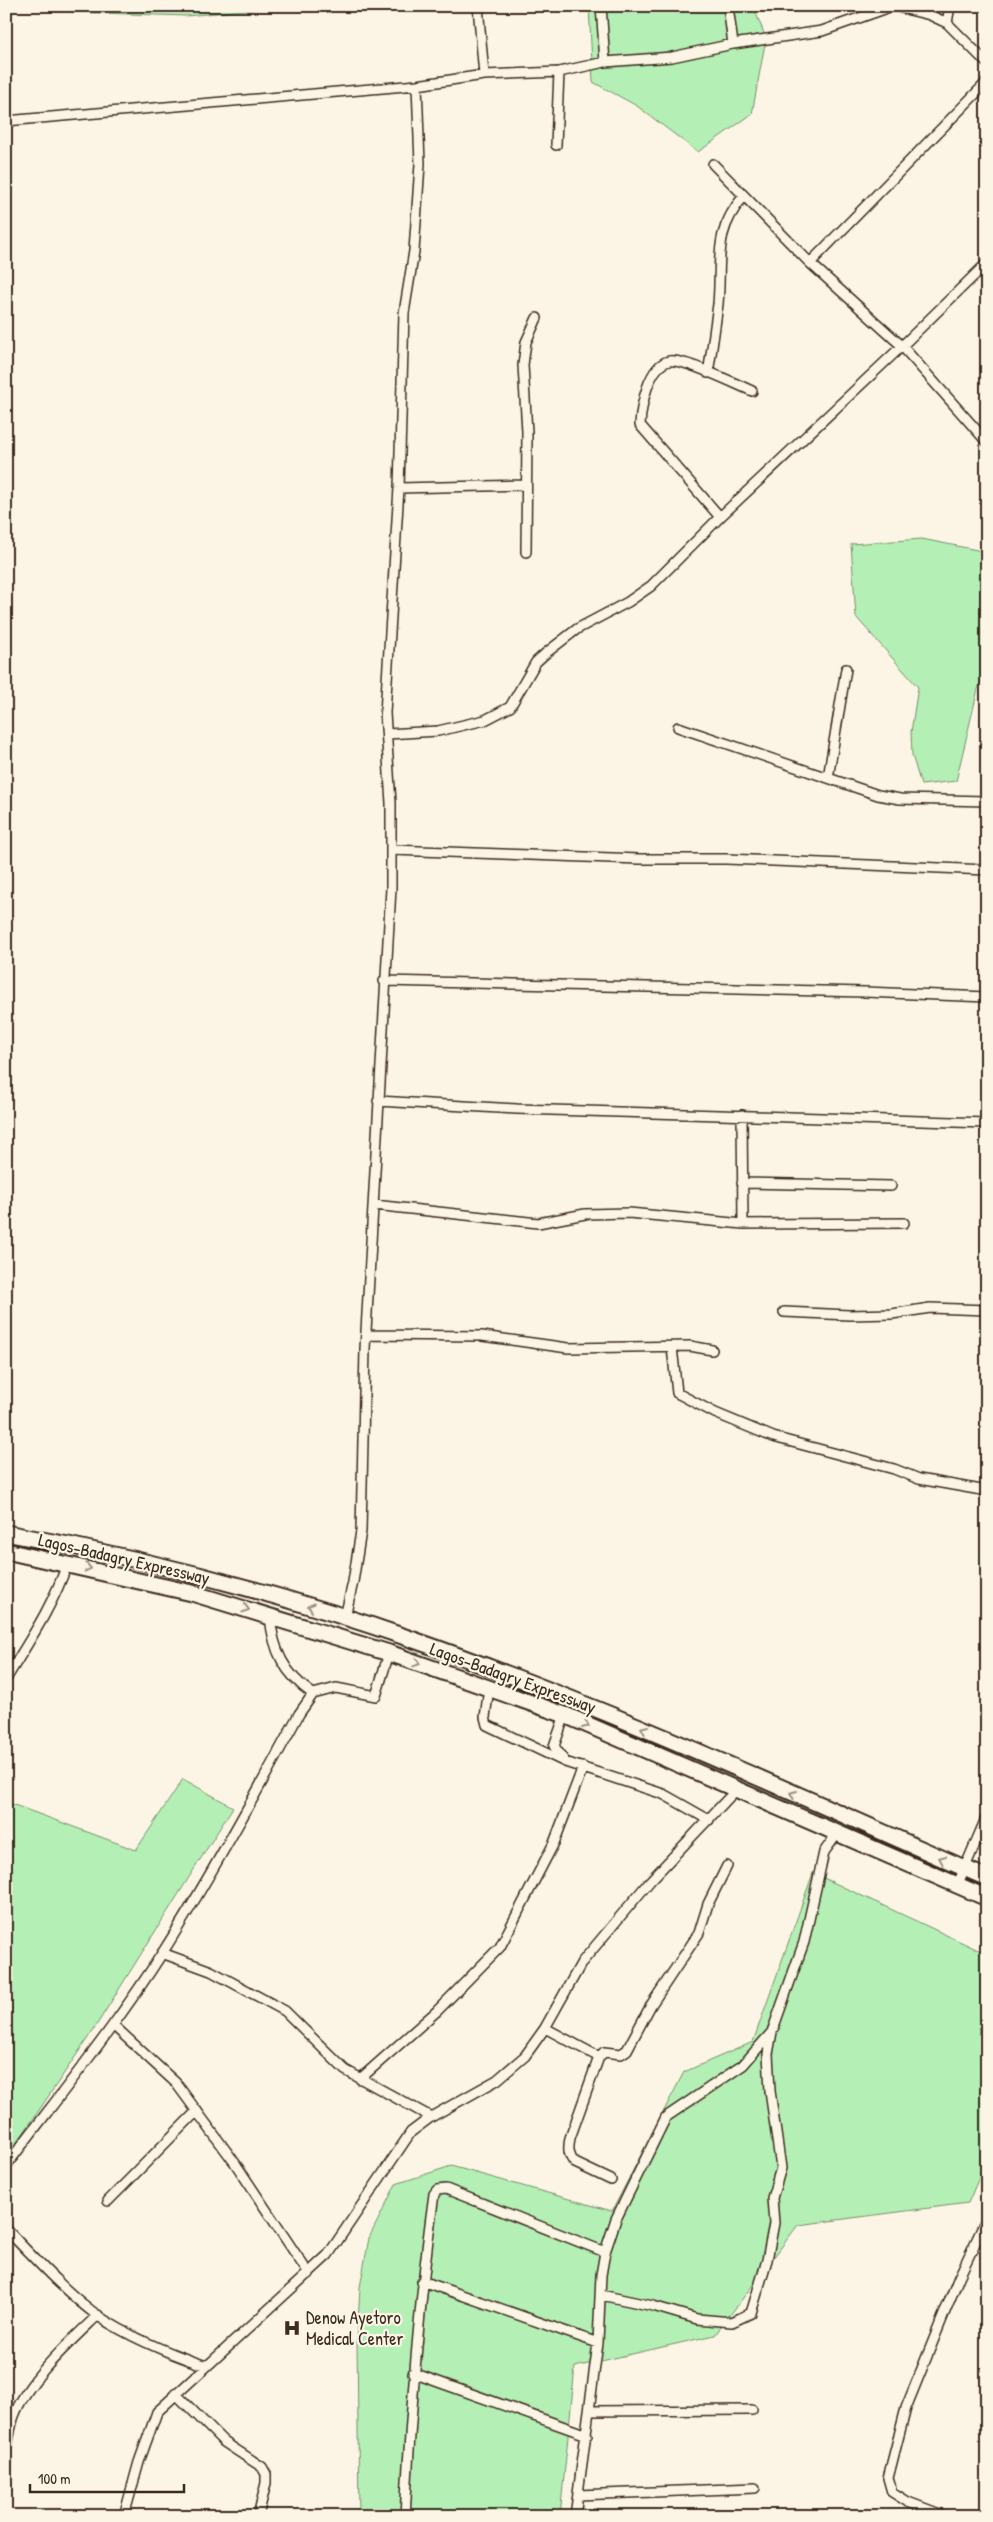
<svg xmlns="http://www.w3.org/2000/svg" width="993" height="2522" font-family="'Patrick Hand',sans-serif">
<rect width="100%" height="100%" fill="#fcf5e5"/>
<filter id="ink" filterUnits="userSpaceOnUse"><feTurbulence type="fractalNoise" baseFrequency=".02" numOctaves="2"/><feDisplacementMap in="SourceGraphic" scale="10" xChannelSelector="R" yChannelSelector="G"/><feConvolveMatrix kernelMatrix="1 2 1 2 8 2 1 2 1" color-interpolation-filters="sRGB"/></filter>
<g filter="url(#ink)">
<path fill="#b4f0b6" stroke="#788d6a" d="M55,6H287L186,16L72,12Z
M589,6H753L766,38L752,114L698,152L637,106L593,82Z
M922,539L987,552V668L978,689L956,781L921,785L912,755L911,732L918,687L856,617L851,544Z
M183,1779L233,1807L96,2026L8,2156L6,2155V1802L136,1850Z
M813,1873L987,1954V2159L968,2203L798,2225L715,2335L575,2367L560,2516H359L357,2339L360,2287L369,2238L396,2184L451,2166L612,2211L684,2072L753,2042Z"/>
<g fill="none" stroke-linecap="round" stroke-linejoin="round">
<g stroke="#3b2a1e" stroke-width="12">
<path id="minor" d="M478,6L484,75
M601,6L605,62
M728,6L733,44
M947,23L950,6
M6,121L417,85L484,75L559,72L605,62L672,57L733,44L822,31L893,6L930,15L947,23L987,63
M556,145L559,72
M713,164L810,263L902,346L987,442
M810,263L987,82
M708,373C712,350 715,327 718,304C722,261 712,233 744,196
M399,488L526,485
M720,517L640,425C641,407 648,366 669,361C683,358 736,384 752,391
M526,552L527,432L523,365L526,342L537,318
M678,727L878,795L900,799L987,801
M387,734L438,731L485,720L510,707L536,662L546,653L577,629L628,602L651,586L720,517L902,346L987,263
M828,778L846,669
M392,850L639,859H726L987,870
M384,981L865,992L987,997
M378,1101L517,1109L987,1123
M742,1183L891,1186
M374,1205L538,1223L585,1214L629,1213L743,1224L742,1115
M743,1224L904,1223
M784,1312L849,1315L892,1314L930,1308L987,1310
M366,1335L482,1336L568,1348L690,1346L712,1350
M672,1347L677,1393L715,1413L773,1437L894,1469L919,1479L987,1491
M270,1616C273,1650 284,1674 313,1694
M345,1617L353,1582L361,1531L365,1349L391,888V803L385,713L399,488L404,313L414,251L420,164L417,85
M6,1679C29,1641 53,1606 67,1564
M489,1688L485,1717L487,1725L565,1762
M565,1715L554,1746L565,1762L663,1794L709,1820
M957,1886L987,1816
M162,1953L211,1971L285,2011L345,2070L431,2117
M113,2025L176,2083L235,2163L309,2274
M545,2028L599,2057
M360,2079L437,2011L500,1947L554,1843L583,1767
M6,2166C59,2096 116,2026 163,1952C212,1874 256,1794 299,1714L313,1694L336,1688L376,1696L389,1653
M611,2180L575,2163C568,2156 568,2148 570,2138L599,2057L604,2052L621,2054L627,2050L651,2005L699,1933L708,1904L727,1866
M108,2201L197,2111
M6,2229C35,2259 64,2291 98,2316C131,2338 168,2353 206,2366
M422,2281L598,2343
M601,2295L653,2306L697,2319L732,2322L751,2313L767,2260L774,2223L772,2198L781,2168L770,2091L768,2054L772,2032L804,1942L824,1852L837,1834
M413,2373L587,2435
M176,2394L224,2442L262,2467L266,2474V2483L258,2516
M590,2411L752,2410
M6,2450C9,2439 10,2427 14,2416C28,2379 70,2342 98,2315
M578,2495L755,2488
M124,2516L139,2462L157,2412L328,2255L411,2132L431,2117L497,2080L525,2056L545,2028L582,1962L650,1881L736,1790
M405,2516C411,2408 419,2301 434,2194L437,2190L446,2189L605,2252
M575,2516L598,2343L601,2275L605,2252L616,2219L666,2117L743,2065L772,2032
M945,2516L908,2502L892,2492L888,2478L906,2408L959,2277L987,2218"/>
</g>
<g stroke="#3b2a1e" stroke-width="19">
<path id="trunk" d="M6,1533C144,1558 279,1593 411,1639C607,1707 797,1795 987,1878
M6,1551L192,1593L389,1653L565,1715L987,1898"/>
</g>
<use href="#minor" stroke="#fcf5e5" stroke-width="9"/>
<use href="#trunk" stroke="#fcf5e5" stroke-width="15"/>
</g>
<defs><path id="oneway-chevron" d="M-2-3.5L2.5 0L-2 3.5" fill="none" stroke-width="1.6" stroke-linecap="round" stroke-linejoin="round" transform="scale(1.25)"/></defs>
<g stroke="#9c9082">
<use href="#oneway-chevron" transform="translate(88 1568) rotate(13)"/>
<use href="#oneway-chevron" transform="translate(311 1607) rotate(-163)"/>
<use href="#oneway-chevron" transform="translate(246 1609) rotate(17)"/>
<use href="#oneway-chevron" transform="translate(417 1663) rotate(19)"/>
<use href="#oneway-chevron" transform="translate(586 1725) rotate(24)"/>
<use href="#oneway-chevron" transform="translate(644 1729) rotate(-157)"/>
<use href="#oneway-chevron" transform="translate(793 1794) rotate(-157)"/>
<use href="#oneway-chevron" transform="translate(942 1859) rotate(-156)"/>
</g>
</g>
<defs>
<g id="hospital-bare" transform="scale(1.35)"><path d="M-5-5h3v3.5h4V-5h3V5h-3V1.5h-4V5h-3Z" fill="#3b2a1e" stroke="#fcf5e5" stroke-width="2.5" paint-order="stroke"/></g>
</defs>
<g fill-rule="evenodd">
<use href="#hospital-bare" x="292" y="2328"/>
</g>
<g text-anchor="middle" stroke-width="4.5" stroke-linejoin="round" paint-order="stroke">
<g font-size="18" fill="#3b2a1e" stroke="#fcf5e5">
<text transform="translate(124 1559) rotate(13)" y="6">Lagos-Badagry Expressway</text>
<text transform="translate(513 1678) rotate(20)" y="6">Lagos-Badagry Expressway</text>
</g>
<g font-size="18" fill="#3b2a1e" stroke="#fcf5e5" text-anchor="start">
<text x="306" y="2324">Denow Ayetoro<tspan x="306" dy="21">Medical Center</tspan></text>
</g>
</g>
<rect width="993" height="2522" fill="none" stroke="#fcf5e5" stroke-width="25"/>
<rect x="12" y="12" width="968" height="2497" fill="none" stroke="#3b2a1e" stroke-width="2" filter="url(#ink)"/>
<path d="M30 2484v8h154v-8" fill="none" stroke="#3b2a1e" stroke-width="2.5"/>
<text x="38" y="2484" font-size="15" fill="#3b2a1e" stroke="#fcf5e5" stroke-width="4" paint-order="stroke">100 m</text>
</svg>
